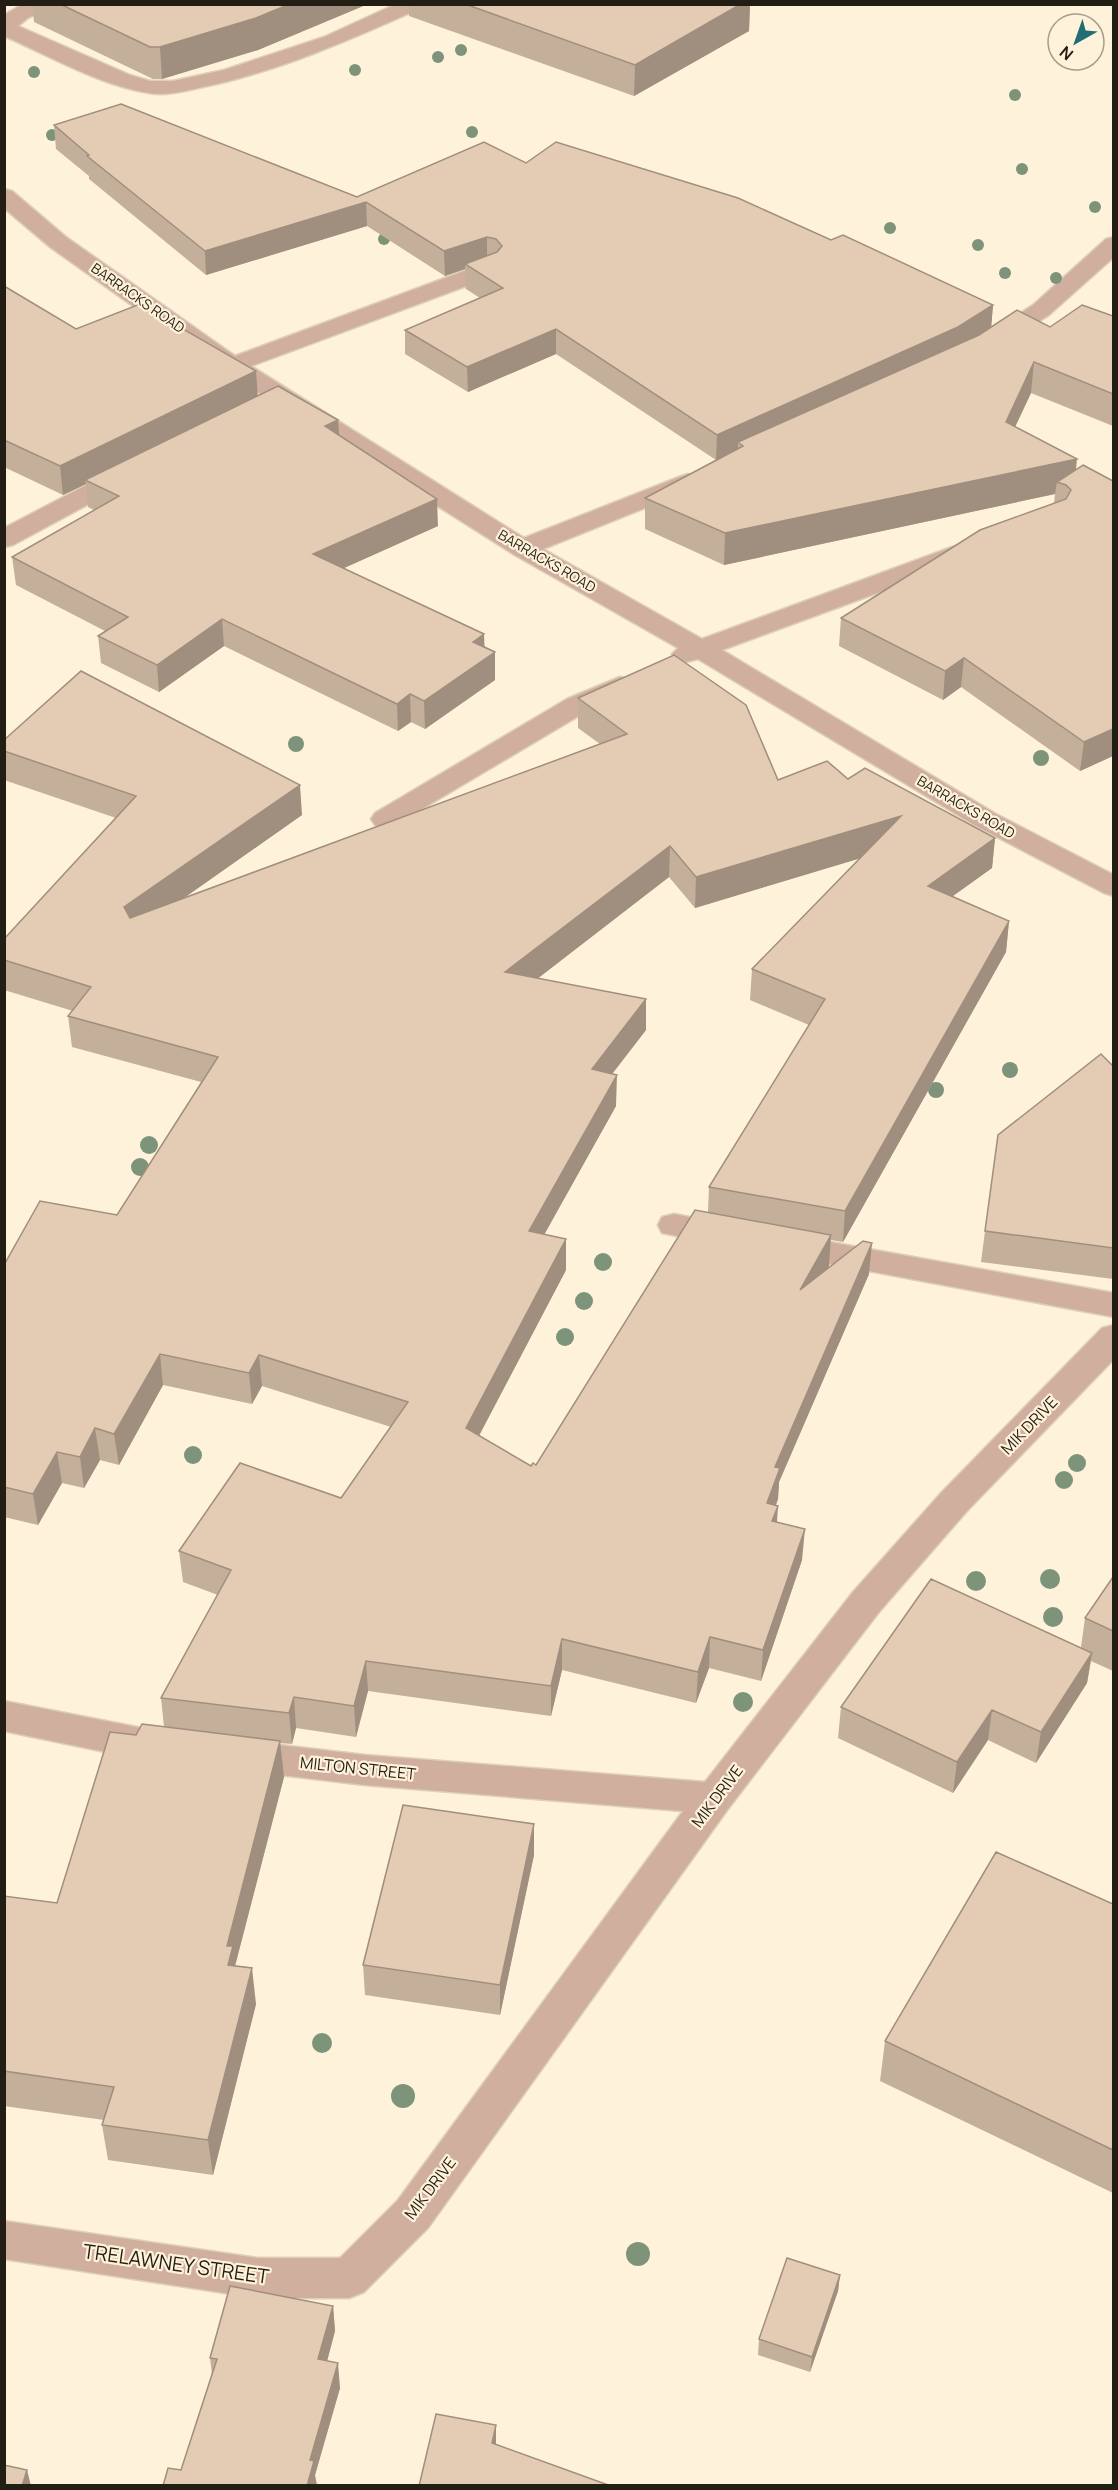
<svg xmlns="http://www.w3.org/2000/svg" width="1118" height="2490" font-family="Manrope,sans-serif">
<rect width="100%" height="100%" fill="#fff2da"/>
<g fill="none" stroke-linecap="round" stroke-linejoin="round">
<g stroke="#dcd0ba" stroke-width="3">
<path id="minor" d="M23,4H52L49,8L28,18L18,26L130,75L150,81H173L224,70L324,37L396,4H424L421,8C350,40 279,71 203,87C185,91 167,96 149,93C99,85 50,56 4,36V15Z
M4,189L12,191L66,237L235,356L480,265L488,263L496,265L500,270L496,275L251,366L524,538L679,477L688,474L697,477L701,482L697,487L543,549L702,639L952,547L961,545L970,547L974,553L970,559L722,650L996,814L1114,875V896L1104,893L976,826L698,659L686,662L676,660L672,654L678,648L513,554L223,370L50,247L4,208Z
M1114,237V257L1049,315L1001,346L993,348L985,346L981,341L985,336L1033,305L1106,239Z
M126,466L135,469L139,474L135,479L13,545L4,547V528L117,469Z
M620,677L630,679L634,685L630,691L587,711L395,825L385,828L375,825L371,819L375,813L567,699Z
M674,1214L740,1227L744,1235L740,1243L728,1246L662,1233L658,1225L662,1217Z
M785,1234L1114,1293V1317L773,1253L768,1245L773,1237Z
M1114,1325V1359L967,1511L879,1612L728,1809L428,2228L364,2292L349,2298H257L4,2259V2221L257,2258H340L398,2200L683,1811L365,1785L238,1770L225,1766L219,1755L225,1744L238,1740L365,1755L705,1782L853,1592L941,1493L1102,1328Z
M4,1701L167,1733L173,1744L167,1755L154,1759L125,1756L4,1731Z"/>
</g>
<use href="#minor" fill="#d1af9f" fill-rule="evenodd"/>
</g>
<g fill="#7d947b">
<circle cx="461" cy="50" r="6"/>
<circle cx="438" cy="57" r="6"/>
<circle cx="355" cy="70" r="6"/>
<circle cx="34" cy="72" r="6"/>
<circle cx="1015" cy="95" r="6"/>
<circle cx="472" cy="132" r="6"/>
<circle cx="52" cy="135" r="6"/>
<circle cx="1022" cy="169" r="6"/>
<circle cx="1095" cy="207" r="6"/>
<circle cx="890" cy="228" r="6"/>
<circle cx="384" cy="239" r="6"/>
<circle cx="978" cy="245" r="6"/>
<circle cx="1005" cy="273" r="6"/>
<circle cx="1056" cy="278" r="6"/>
<circle cx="296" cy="744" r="8"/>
<circle cx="1041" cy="758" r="8"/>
<circle cx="1010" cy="1070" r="8"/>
<circle cx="936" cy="1090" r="8"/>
<circle cx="149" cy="1145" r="9"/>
<circle cx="140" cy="1167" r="9"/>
<circle cx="603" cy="1262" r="9"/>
<circle cx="584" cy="1301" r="9"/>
<circle cx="565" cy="1337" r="9"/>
<circle cx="193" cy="1455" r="9"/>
<circle cx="1077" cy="1463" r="9"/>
<circle cx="1064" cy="1480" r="9"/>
<circle cx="1050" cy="1579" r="10"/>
<circle cx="976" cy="1581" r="10"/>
<circle cx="1053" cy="1617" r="10"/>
<circle cx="743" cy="1702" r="10"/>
<circle cx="322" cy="2043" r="10"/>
<circle cx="403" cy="2096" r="12"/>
<circle cx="638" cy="2254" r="12"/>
</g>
<path fill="#c4af9b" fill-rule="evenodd" d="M32,4H368L258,50L162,79H153L34,22Z
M409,4H750L749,31L634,96L409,16Z
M54,125L357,197L526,163L831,240L993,305L991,327H1050L1113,316V426L1031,393L1015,426L1076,469L1113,756L1080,771L961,687L943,700L839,646L841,618L1054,503L1055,494L724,565L645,529V498L725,455L716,460L556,354L468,392L405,354V330L480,298L466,289L465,269L445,276L367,226L206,275L89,179V176L56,149Z
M4,286L76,329L256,371L257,396L339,435L438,526L344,568L495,652V680L425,729L411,722L398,731L224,646L159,692L101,663L98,636L105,631L16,585L12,557L94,510L88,507L86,484L63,495L4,467Z
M578,698L778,780L848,779L995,838L992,868L953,896L1009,921L1006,952L843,1242L831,1240L829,1266L828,1269L869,1274L779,1482L778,1499L776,1505L777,1522L802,1560L761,1681L709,1668L696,1703L562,1670L551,1716L368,1691L356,1737L296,1728L292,1744L280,1743L284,1777L235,1966L256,2004L213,2175L108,2160L102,2125L104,2120L4,2106V1896L57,1903L136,1735L164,1727L161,1698L218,1595L183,1582L179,1551L341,1498L391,1427L262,1386L252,1404L163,1385L119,1465L100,1460L84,1488L62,1483L38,1525L4,1517V1265L117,1215L201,1082L72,1047L68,1016L73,1011L4,990V939L116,818L4,780V740L302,815L184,898L600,744L578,728ZM860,858L752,969L750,1000L809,1025L709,1187L708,1212L536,1465L531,1466L479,1436L566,1270V1239L544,1234L616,1106L612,1074L646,1030L538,978L669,877L695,908Z
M1113,1066V1279L981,1262L985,1231Z
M1113,1577V1671L1091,1661L1087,1683L1036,1763L988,1740L953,1793L838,1738L841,1707L1081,1647L1085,1618Z
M534,1824V1855L500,2015L365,1995L363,1965Z
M1113,1904V2193L880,2081L885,2041Z
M840,2275L838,2291L810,2372L758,2355L759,2339Z
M333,2306L335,2331L327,2361L340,2388L315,2475L181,2470L212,2374L210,2358Z"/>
<path fill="#a08e7e" d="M290,4H368L258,50L162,79L160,47Z
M741,4H750L749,31L634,96L635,65Z
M366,202L367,226L206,275L205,251Z
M487,237V261L465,264V269L445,276L444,251Z
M993,305L991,330L743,446L738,442V450L716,460L717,435Z
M556,329V354L468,392L467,367Z
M1034,362L1031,393L1003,453L1006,422Z
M256,371L258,399L85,480L86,484L63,495L60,466Z
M338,420L340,447L325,426Z
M1077,459L1074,490L1066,485L1057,482L1055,494L724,565L725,533Z
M437,499L438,526L315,581L313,554Z
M222,619L224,646L159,692L157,665Z
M484,634L485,660L495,652V680L425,729L424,701L473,642Z
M964,658L961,687L943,700L945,671Z
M410,694L411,722L398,731L397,704Z
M1113,729V756L1080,771L1084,742Z
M300,785L302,815L127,938L124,907Z
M901,816L898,847L695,908L696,877Z
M995,838L992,868L925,916L928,886Z
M670,846L669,877L506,1003L505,972Z
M1009,921L1006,952L843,1242L845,1211Z
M646,999V1030L592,1100V1069Z
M617,1075L616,1106L529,1262V1231Z
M831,1235L829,1266L798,1321L800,1290Z
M566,1239V1270L466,1460V1428Z
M872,1243L869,1274L779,1482L778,1499L765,1534L767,1503L775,1467Z
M160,1354L163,1385L119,1465L114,1434Z
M259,1355L262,1386L252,1404L249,1373Z
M95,1428L100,1460L84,1488L80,1457Z
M57,1452L62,1483L38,1525L33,1494Z
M778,1506L776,1537L772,1521Z
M805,1529L802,1560L761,1681L763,1650Z
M710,1637L709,1668L696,1703L698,1672Z
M562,1639V1670L551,1716V1686Z
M1092,1653L1087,1683L1036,1763L1041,1732Z
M366,1661L368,1691L356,1737L354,1706Z
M294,1697L296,1728L292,1744L289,1713Z
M992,1710L988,1740L953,1793L957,1762Z
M280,1741L284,1777L235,1966L228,1965L227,1946Z
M534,1824V1855L500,2015V1985Z
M252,1968L256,2004L213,2175L208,2140Z
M840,2275L838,2291L810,2372L812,2357Z
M333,2306L335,2331L321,2384L318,2359Z
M338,2363L340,2388L315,2475L317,2485L307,2486L310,2460Z
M496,2425V2450L492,2443Z
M27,2470L31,2486H22Z"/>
<path fill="#e4cbb4" stroke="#a08e7e" stroke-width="1.5" d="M60,4H290L256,18L160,47H150Z
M465,4H741L635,65Z
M121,104L357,197L484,142L526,163L556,142L738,198L831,240L843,235L993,305L958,327L717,435L556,329L467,367L405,330L503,288L465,264L497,252L502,246L496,239L487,237L444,251L366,202L205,251L87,156L89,155L54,125Z
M4,286L76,329L140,304L256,371L60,466L4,440Z
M1082,305L1113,316V394L1034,362L1006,422L1077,459L725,533L645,498L743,446L738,442L979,335L1017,310L1050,327Z
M278,386L338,420L325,426L437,499L313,554L484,634L473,642L495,652L424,701L410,694L397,704L222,619L157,665L98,636L128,617L12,557L119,496L85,480Z
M1083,465L1113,481V729L1084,742L964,658L945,671L841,618L980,530L1066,499L1071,490L1066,485L1057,482Z
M674,655L746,705L778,780L827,761L848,779L865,768L995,838L928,886L1009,921L845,1211L709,1187L825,999L752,969L901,816L696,877L670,846L505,972L646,999L592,1069L617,1075L529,1231L566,1239L466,1428L531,1466L533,1463L536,1465L695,1210L831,1235L800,1290L863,1241L872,1243L775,1467L780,1468L767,1503L778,1506L772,1521L805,1529L763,1650L710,1637L698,1672L562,1639L551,1686L366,1661L354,1706L294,1697L289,1713L161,1698L231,1570L179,1551L240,1463L341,1498L408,1402L259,1355L249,1373L160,1354L114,1434L95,1428L80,1457L57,1452L33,1494L4,1487V1265L40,1201L117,1215L218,1057L68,1016L91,987L4,960V939L136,796L4,751V740L81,671L300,785L124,907L130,918L627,734L578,698Z
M1101,1054L1113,1066V1248L985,1231L998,1135Z
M1113,1577V1631L1085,1618Z
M931,1579L1092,1653L1041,1732L992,1710L957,1762L841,1707Z
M142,1724L280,1741L227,1946H233L228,1965L252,1968L208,2140L102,2125L114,2087L4,2071V1896L57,1903L110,1732L136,1735Z
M403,1805L534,1824L500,1985L363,1965Z
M996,1852L1113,1904V2150L885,2041Z
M787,2258L840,2275L812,2357L759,2339Z
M230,2286L333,2306L318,2359L338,2363L310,2460L314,2461L307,2486H163L168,2468L181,2470L217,2359L210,2358Z
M436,2414L496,2425L492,2443L611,2486H419Z
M4,2465L27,2470L22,2486H4Z"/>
<g text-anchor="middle" stroke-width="4.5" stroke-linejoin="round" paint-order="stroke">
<g font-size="14" fill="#231e13" stroke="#fff2da">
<text transform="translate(138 298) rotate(35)" y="5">BARRACKS ROAD</text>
<text transform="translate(547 561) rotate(30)" y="5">BARRACKS ROAD</text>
<text transform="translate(966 807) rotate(30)" y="5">BARRACKS ROAD</text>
</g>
<g font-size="16" fill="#231e13" stroke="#fff2da">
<text transform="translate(1029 1425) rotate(-46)" y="6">MIK DRIVE</text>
<text transform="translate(358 1768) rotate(6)" y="6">MILTON STREET</text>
<text transform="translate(717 1796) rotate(-53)" y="6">MIK DRIVE</text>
<text transform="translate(430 2188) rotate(-53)" y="6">MIK DRIVE</text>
</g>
<g font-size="20" fill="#231e13" stroke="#fff2da">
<text transform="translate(176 2264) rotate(8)" y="7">TRELAWNEY STREET</text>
</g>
</g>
<rect width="1118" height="2490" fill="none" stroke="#231e13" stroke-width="12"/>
<g transform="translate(1076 42) rotate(220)"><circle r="28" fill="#fff2da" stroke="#a79d8a" stroke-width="1.5"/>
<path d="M0-4.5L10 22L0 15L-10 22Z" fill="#236e74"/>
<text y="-9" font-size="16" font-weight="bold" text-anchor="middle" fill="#231e13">N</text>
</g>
</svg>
